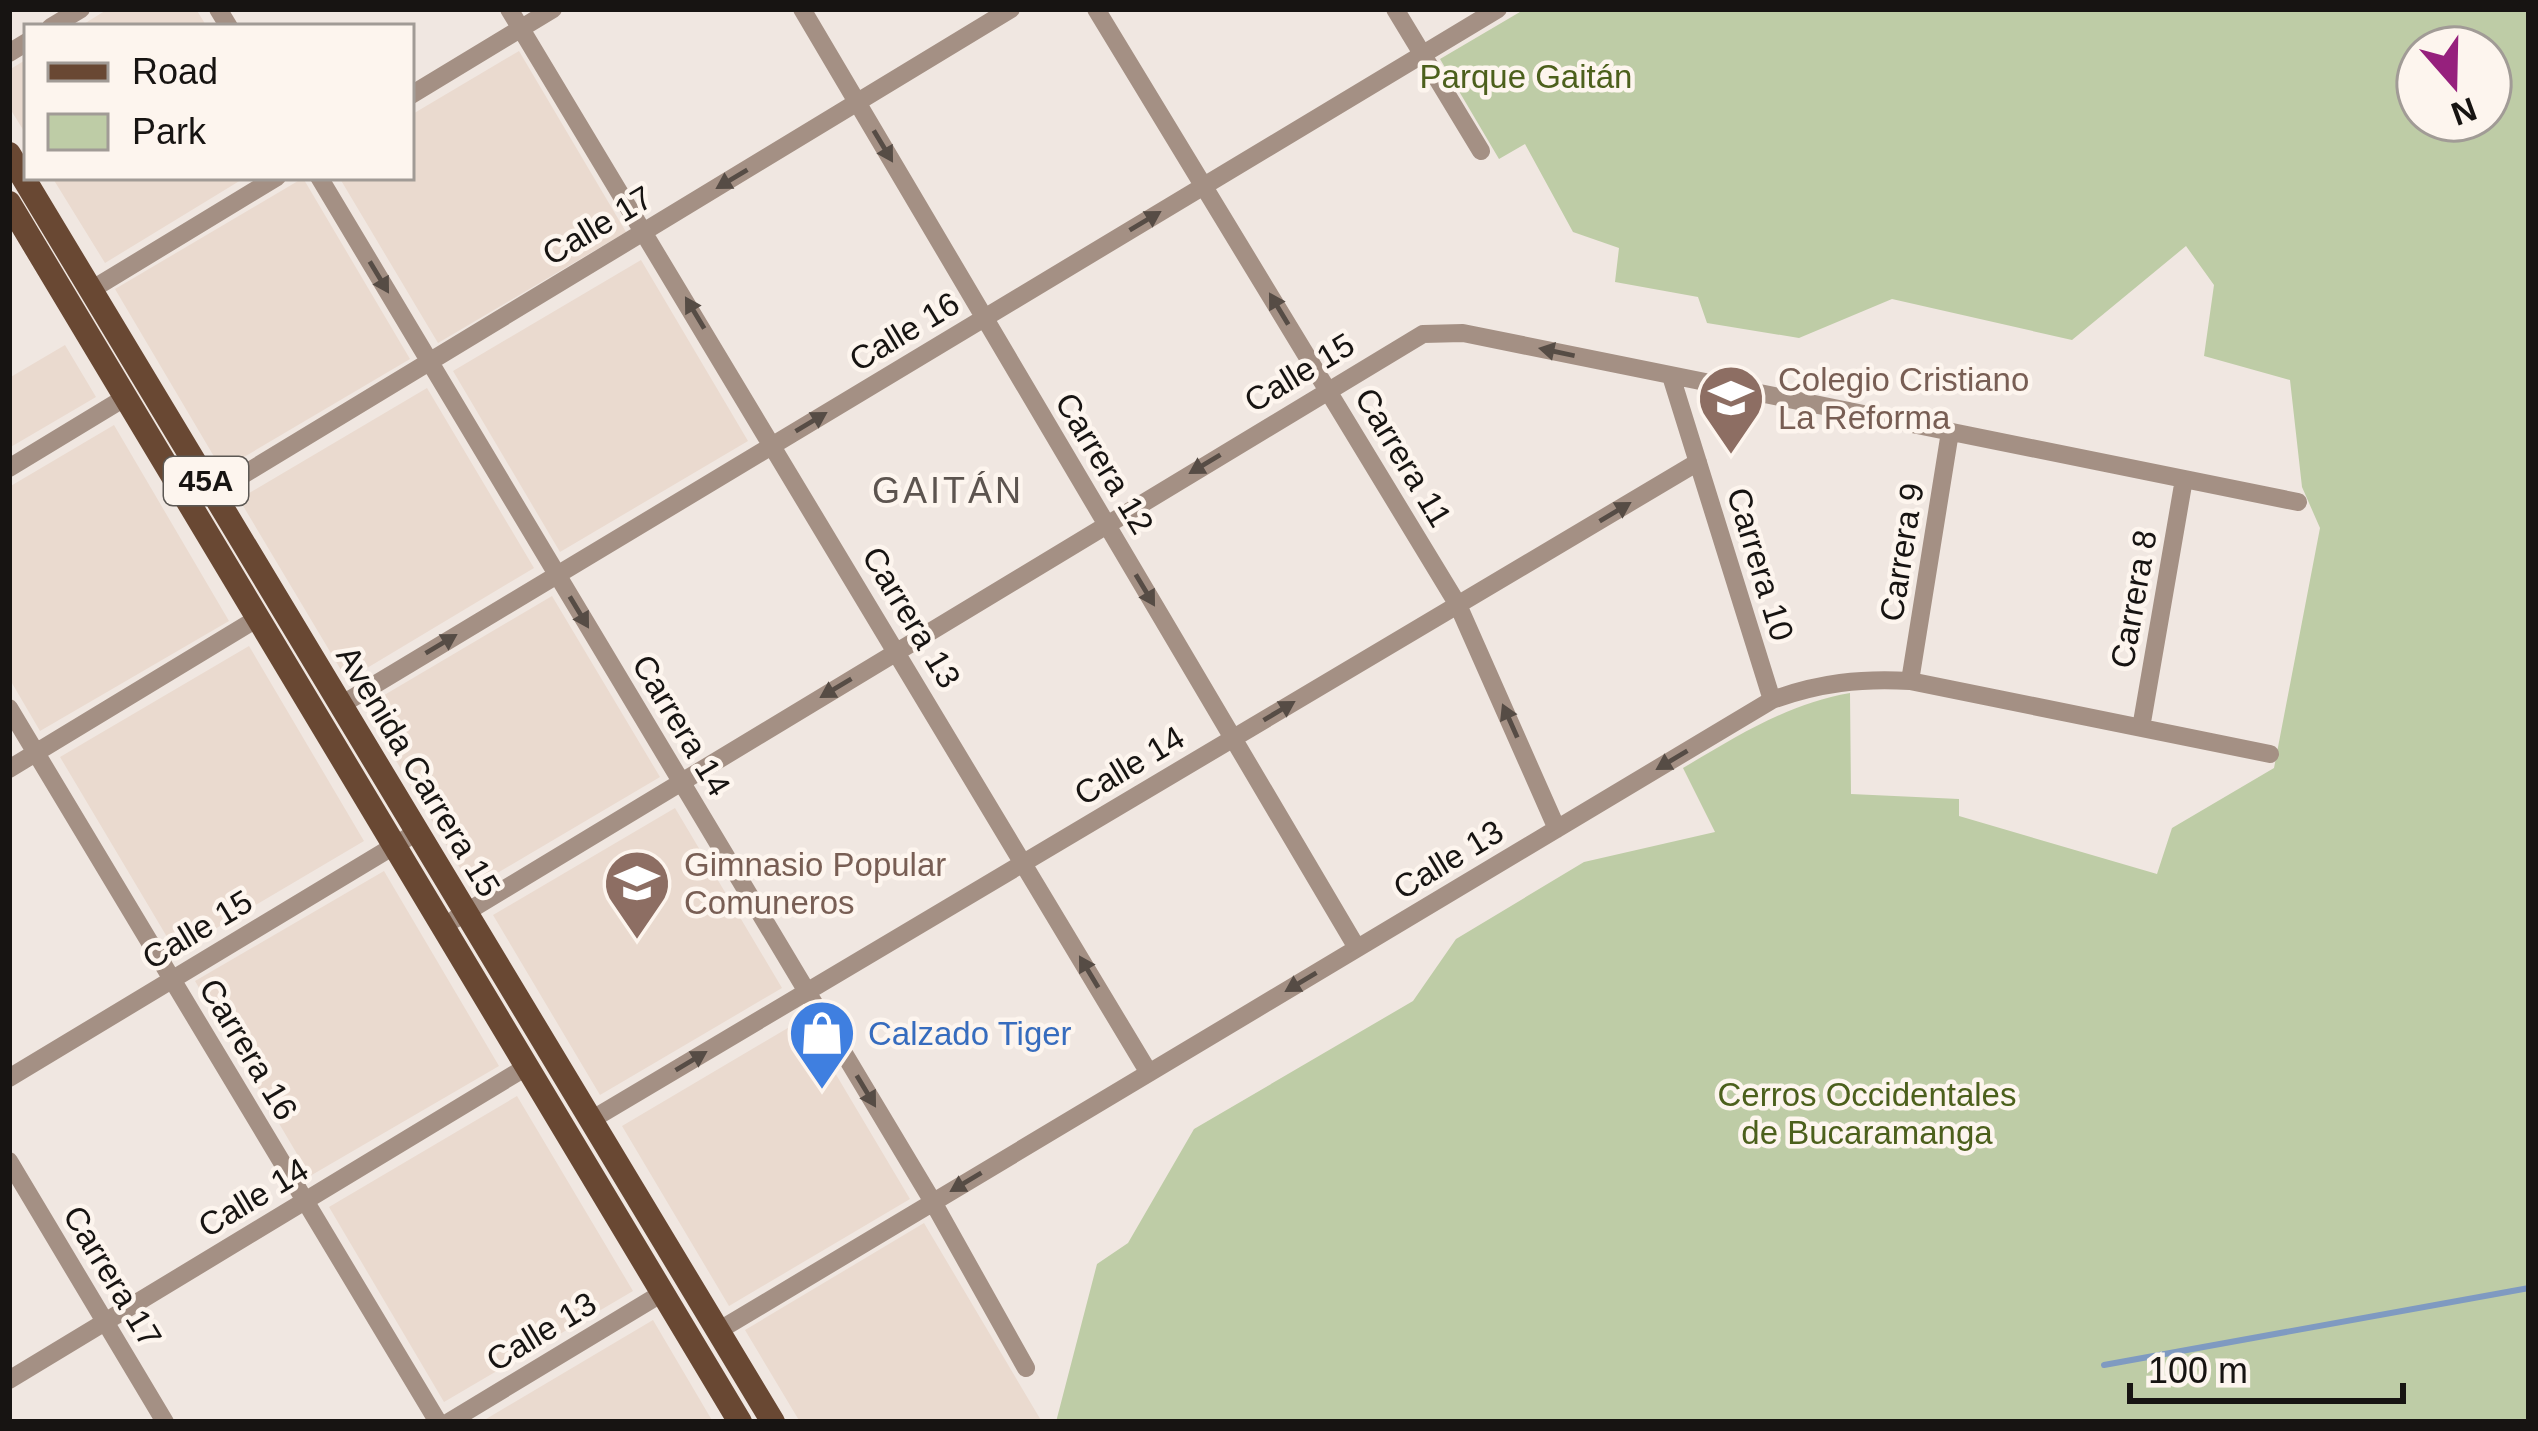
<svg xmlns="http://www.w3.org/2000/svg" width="2538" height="1431" font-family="Arial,sans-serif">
<rect width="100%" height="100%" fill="#f0e7e1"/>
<path fill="#eadacf" d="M108,9H196L207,27H79Z
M519,51L626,232L438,343L339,177H411V115Z
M27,59V136L9,107V70Z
M52,177H246L105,263Z
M303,178L410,359L222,470L115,289Z
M641,260L748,441L560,552L453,371Z
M65,345L96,397L9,448V378Z
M427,388L534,568L347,680L239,499Z
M114,425L229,621L40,731L9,678V487Z
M552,596L660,777L472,888L364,707Z
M249,646L364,841L176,952L60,757Z
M675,808L782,988L600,1095L493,915Z
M384,871L499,1066L310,1176L195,981Z
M803,1019L910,1199L729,1306L622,1126Z
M517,1096L633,1291L444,1402L329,1207Z
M924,1223L1042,1422H800L745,1330Z
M653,1320L713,1422H481Z"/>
<path fill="#becca6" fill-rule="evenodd" d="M1525,9H2529V1422H1056L1097,1264L1128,1243L1194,1129L1413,1001L1456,939L1584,862L1715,832L1683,768C1737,736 1787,704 1850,693L1851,794L1959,799V816L2157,874L2172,828L2274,768L2320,528L2302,487L2290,380L2204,356L2214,285L2186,246L2072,340L1892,299L1799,338L1707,323L1698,297L1615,282L1619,248L1573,232L1525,144L1499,159L1440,59ZM2418,48H2490V120H2418Z"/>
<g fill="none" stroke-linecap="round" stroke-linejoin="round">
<path stroke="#7f9ac1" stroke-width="6" d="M2104,1365L2529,1288"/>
<path stroke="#a49084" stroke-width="18" d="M218,9L229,27
M509,9L1149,1073
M802,9L1357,948
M1096,9L1458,605L1557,829
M1395,9L1481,151
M51,27L81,9
M9,53L27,42
M411,95L553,9
M319,177L933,1202L1026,1368
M91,290L277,177
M1671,376L1772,700
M9,468L126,397
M213,493L1011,9
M1910,681L1950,432
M341,705L1498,9
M9,708L438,1422
M2141,728L2184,479
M9,769L258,618
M455,919L1423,334L1463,333L2298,502
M9,1078L417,832
M591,1120L1698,462
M9,1161L165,1422
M718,1331L1772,700C1819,683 1861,678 1910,681L2270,754
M9,1380L528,1066
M449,1422L664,1292"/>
<path stroke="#694833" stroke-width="24" d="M9,154L773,1422
M9,203L740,1422"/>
</g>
<defs><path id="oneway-solid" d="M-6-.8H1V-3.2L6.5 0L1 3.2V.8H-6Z" transform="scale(3)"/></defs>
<g fill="#564c45">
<use href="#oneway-solid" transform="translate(883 146) rotate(59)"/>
<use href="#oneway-solid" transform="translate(732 179) rotate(149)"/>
<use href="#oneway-solid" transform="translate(1145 221) rotate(-31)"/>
<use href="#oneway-solid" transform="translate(379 277) rotate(59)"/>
<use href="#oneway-solid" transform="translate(1279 309) rotate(-121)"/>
<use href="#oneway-solid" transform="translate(695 313) rotate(-121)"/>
<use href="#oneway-solid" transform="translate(1557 352) rotate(-168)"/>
<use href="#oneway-solid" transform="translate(811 422) rotate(-31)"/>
<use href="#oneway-solid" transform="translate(1205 464) rotate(149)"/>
<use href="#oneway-solid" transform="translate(1615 512) rotate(-31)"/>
<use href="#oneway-solid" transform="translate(1145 590) rotate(59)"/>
<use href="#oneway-solid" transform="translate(579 612) rotate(59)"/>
<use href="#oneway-solid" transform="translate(441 644) rotate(-31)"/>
<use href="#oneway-solid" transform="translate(836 688) rotate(149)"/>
<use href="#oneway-solid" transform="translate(1279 711) rotate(-31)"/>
<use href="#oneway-solid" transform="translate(1510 721) rotate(-114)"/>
<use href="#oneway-solid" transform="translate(1672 760) rotate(149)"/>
<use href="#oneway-solid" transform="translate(1089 972) rotate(-121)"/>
<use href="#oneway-solid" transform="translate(1301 982) rotate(149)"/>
<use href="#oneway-solid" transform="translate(691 1061) rotate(-31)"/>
<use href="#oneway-solid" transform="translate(866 1091) rotate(59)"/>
<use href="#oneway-solid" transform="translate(966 1182) rotate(149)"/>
</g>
<defs>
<g id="school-pin" transform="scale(3.45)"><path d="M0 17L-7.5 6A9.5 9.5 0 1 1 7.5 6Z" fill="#8d6e63" stroke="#fdf5ee"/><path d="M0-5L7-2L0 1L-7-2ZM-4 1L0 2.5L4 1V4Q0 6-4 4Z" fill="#fff"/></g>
<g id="shop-pin" transform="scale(3.45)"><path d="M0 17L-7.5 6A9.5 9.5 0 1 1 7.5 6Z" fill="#3f7fe0" stroke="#fdf5ee"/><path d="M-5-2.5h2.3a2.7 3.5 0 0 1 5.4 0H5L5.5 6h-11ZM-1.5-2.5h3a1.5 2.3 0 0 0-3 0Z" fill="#fff"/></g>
</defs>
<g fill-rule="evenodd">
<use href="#school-pin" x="1731" y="398"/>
<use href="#school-pin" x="637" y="883"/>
<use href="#shop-pin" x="822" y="1033"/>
</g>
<g text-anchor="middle" stroke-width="9" stroke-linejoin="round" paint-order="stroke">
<rect fill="#fdf5ee" stroke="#5c5854" stroke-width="3" x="164" y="457" width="84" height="48" rx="9"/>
<g font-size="30" font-weight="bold" fill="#171412">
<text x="206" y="491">45A</text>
</g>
<g font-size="33" fill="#4c601c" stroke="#fdf5ee">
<text x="1526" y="88">Parque Gaitán</text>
<text x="1867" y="1106">Cerros Occidentales<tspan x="1867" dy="38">de Bucaramanga</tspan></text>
</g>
<g font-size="33" fill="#171412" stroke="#fdf5ee">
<text transform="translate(597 225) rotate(-31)" y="12">Calle 17</text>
<text transform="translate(904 331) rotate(-31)" y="12">Calle 16</text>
<text transform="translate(1299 372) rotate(-31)" y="12">Calle 15</text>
<text transform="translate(1404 457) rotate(59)" y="12">Carrera 11</text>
<text transform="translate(1105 463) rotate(59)" y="12">Carrera 12</text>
<text transform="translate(1901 552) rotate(-81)" y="12">Carrera 9</text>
<text transform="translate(1761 564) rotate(73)" y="12">Carrera 10</text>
<text transform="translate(2133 599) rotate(-80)" y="12">Carrera 8</text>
<text transform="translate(912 617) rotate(59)" y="12">Carrera 13</text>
<text transform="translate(682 725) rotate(59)" y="12">Carrera 14</text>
<text transform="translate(1129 765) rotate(-31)" y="12">Calle 14</text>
<text transform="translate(419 771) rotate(59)" y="12">Avenida Carrera 15</text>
<text transform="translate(1448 859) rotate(-31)" y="12">Calle 13</text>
<text transform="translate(197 929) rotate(-31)" y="12">Calle 15</text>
<text transform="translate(249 1049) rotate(59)" y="12">Carrera 16</text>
<text transform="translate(253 1197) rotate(-31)" y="12">Calle 14</text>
<text transform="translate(113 1276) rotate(59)" y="12">Carrera 17</text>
<text transform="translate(541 1331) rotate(-31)" y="12">Calle 13</text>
</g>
<g font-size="33" fill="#785e54" stroke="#fdf5ee" text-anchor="start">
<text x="1778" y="391">Colegio Cristiano<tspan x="1778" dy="38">La Reforma</tspan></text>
<text x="684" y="876">Gimnasio Popular<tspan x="684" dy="38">Comuneros</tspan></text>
</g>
<g font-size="33" fill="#366cbe" stroke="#fdf5ee" text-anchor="start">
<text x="868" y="1045">Calzado Tiger</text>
</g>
<g font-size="36" letter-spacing="3" fill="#5c544f" stroke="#fdf5ee">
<text x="948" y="503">GAITÁN</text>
</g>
</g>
<rect width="2538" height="1431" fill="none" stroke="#171412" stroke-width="24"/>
<rect x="24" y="24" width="390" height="156" fill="#fdf5ee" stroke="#a19b96" stroke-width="3"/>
<rect x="48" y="63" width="60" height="18" fill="#694833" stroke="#a19b96" stroke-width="3"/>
<text x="132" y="84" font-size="36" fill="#171412">Road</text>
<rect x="48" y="114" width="60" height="36" fill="#becca6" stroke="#a19b96" stroke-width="3"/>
<text x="132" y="144" font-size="36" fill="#171412">Park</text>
<g transform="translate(2454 84) rotate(160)"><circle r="57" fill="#fdf5ee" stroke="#a19b96" stroke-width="3"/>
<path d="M0-9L21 45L0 30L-21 45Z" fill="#96207d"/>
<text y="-18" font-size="33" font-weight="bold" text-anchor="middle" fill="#171412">N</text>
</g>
<path d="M2130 1383v18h273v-18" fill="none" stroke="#171412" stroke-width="6"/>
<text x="2148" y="1383" font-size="36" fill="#171412" stroke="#fdf5ee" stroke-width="9" paint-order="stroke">100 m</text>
</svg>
